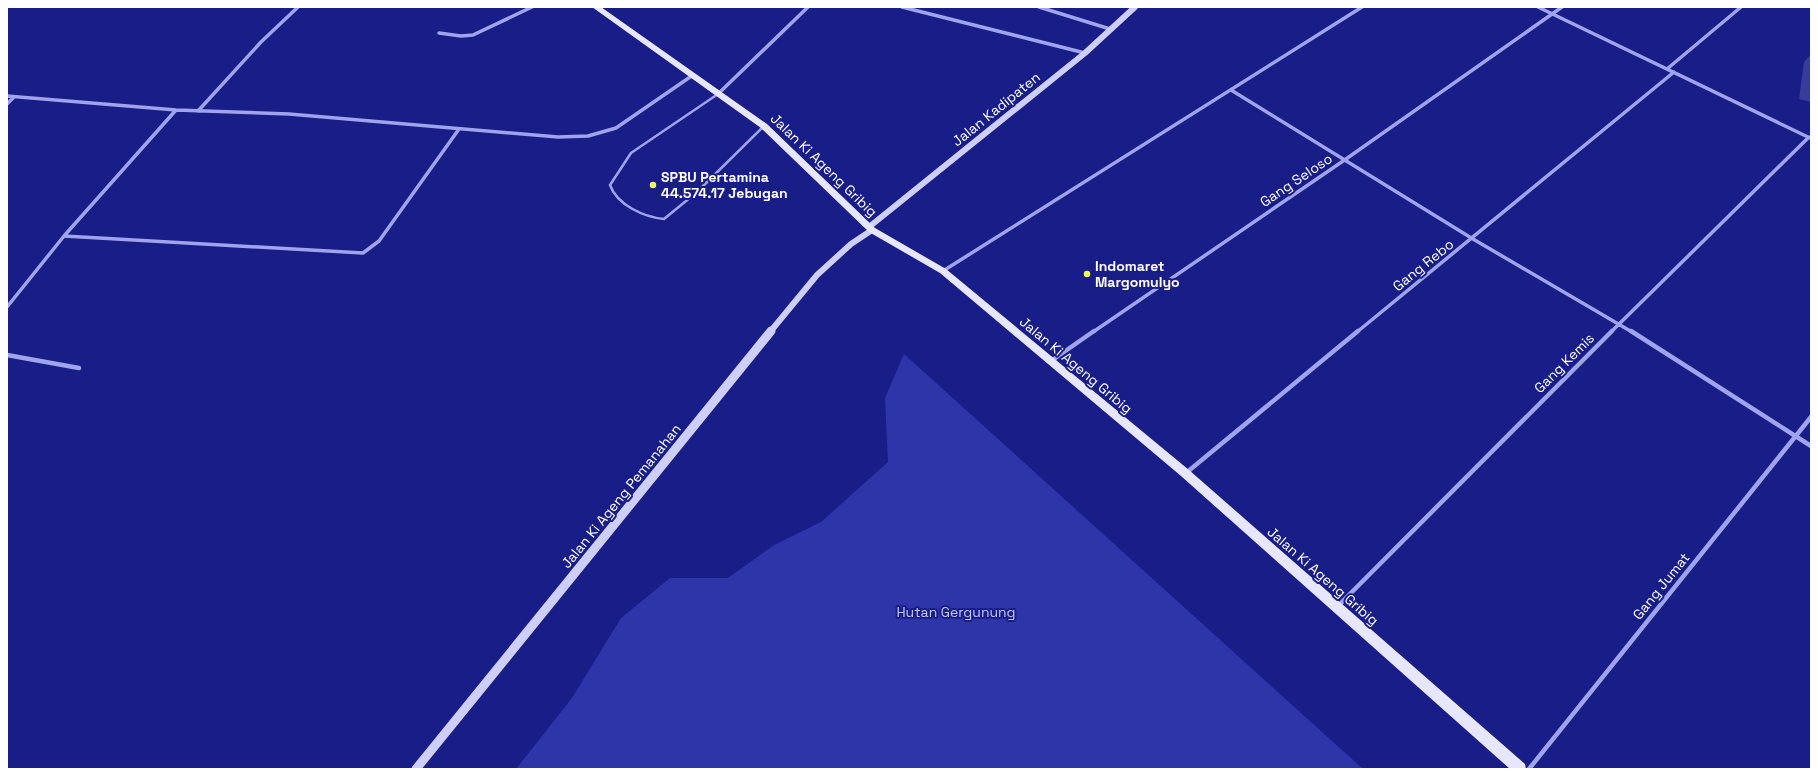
<svg xmlns="http://www.w3.org/2000/svg" width="1818" height="776" font-family="'Space Grotesk',sans-serif">
<rect width="100%" height="100%" fill="#181d88"/>
<path fill="#2e35a8" d="M904,354L1363,769H516L572,698L621,618L670,578H728L774,545L821,522L888,462L885,398Z"/>
<g fill="none" stroke-linecap="round" stroke-linejoin="round">
<path stroke="#a0a4ed" stroke-width="2.5" d="M718,94L631,153L610,185C617,205 644,217 664,219L697,192L764,126"/>
<path stroke="#a0a4ed" stroke-width="3.5" d="M902,7L1085,53
M1039,7L1110,29
M1538,7L1810,138
M439,33L461,36L473,35L532,7
M1667,69L1741,7
M1231,90L1473,239L1632,332
M719,93L808,7
M7,96L176,110L289,114L558,137L588,136L616,128L693,75
M7,104L14,97
M198,111L261,42L298,7
M64,236L363,253L379,241L459,129
M943,271L1362,7
M7,307L64,236L176,110
M1093,332L1346,159L1562,7
M1357,332L1674,72
M1611,332L1809,137"/>
<path stroke="#a0a4ed" stroke-width="4.5" d="M1631,331L1811,446
M7,355L79,368
M1051,361L1094,331
M1186,473L1358,331
M1337,607L1612,331
M1529,769L1811,417"/>
<path stroke="#cdcff9" stroke-width="6" d="M869,227L1085,53L1135,7
M770,332L817,275L851,244L872,230"/>
<path stroke="#cdcff9" stroke-width="9" d="M416,769L771,331"/>
<path fill="#e7e6ff" fill-rule="evenodd" d="M592,7H601L767,124L875,228L946,269L1189,470L1525,764L1526,769H1510L1181,476L940,273L869,232L761,128Z"/>
</g>
<path fill="#383c99" d="M1811,54V102L1799,99L1804,62Z"/>
<g fill="#eeff5c" stroke="#181d88" stroke-width="1.5">
<circle cx="653" cy="185" r="4"/>
<circle cx="1087" cy="274" r="4"/>
</g>
<g text-anchor="middle" stroke-width="4" stroke-linejoin="round" paint-order="stroke">
<g font-size="14" fill="#fff" stroke="#181d88">
<text transform="translate(996 109) rotate(-39)" y="5">Jalan Kadipaten</text>
<text transform="translate(824 165) rotate(44)" y="5">Jalan Ki Ageng Gribig</text>
<text transform="translate(1296 180) rotate(-34)" y="5">Gang Seloso</text>
<text transform="translate(1423 265) rotate(-39)" y="5">Gang Rebo</text>
<text transform="translate(1564 363) rotate(-45)" y="5">Gang Kemis</text>
<text transform="translate(1076 365) rotate(40)" y="5">Jalan Ki Ageng Gribig</text>
<text transform="translate(621 496) rotate(-51)" y="5">Jalan Ki Ageng Pemanahan</text>
<text transform="translate(1323 576) rotate(41)" y="5">Jalan Ki Ageng Gribig</text>
<text transform="translate(1661 586) rotate(-51)" y="5">Gang Jumat</text>
</g>
<g font-size="14" font-weight="bold" fill="#fff" stroke="#181d88" text-anchor="start">
<text x="661" y="182">SPBU Pertamina<tspan x="661" dy="16">44.574.17 Jebugan</tspan></text>
<text x="1095" y="271">Indomaret<tspan x="1095" dy="16">Margomulyo</tspan></text>
</g>
<g font-size="14" fill="#c6c9fa" stroke="#181d88">
<text x="956" y="617">Hutan Gergunung</text>
</g>
</g>
<rect width="1818" height="776" fill="none" stroke="#ffffff" stroke-width="16"/>
</svg>
